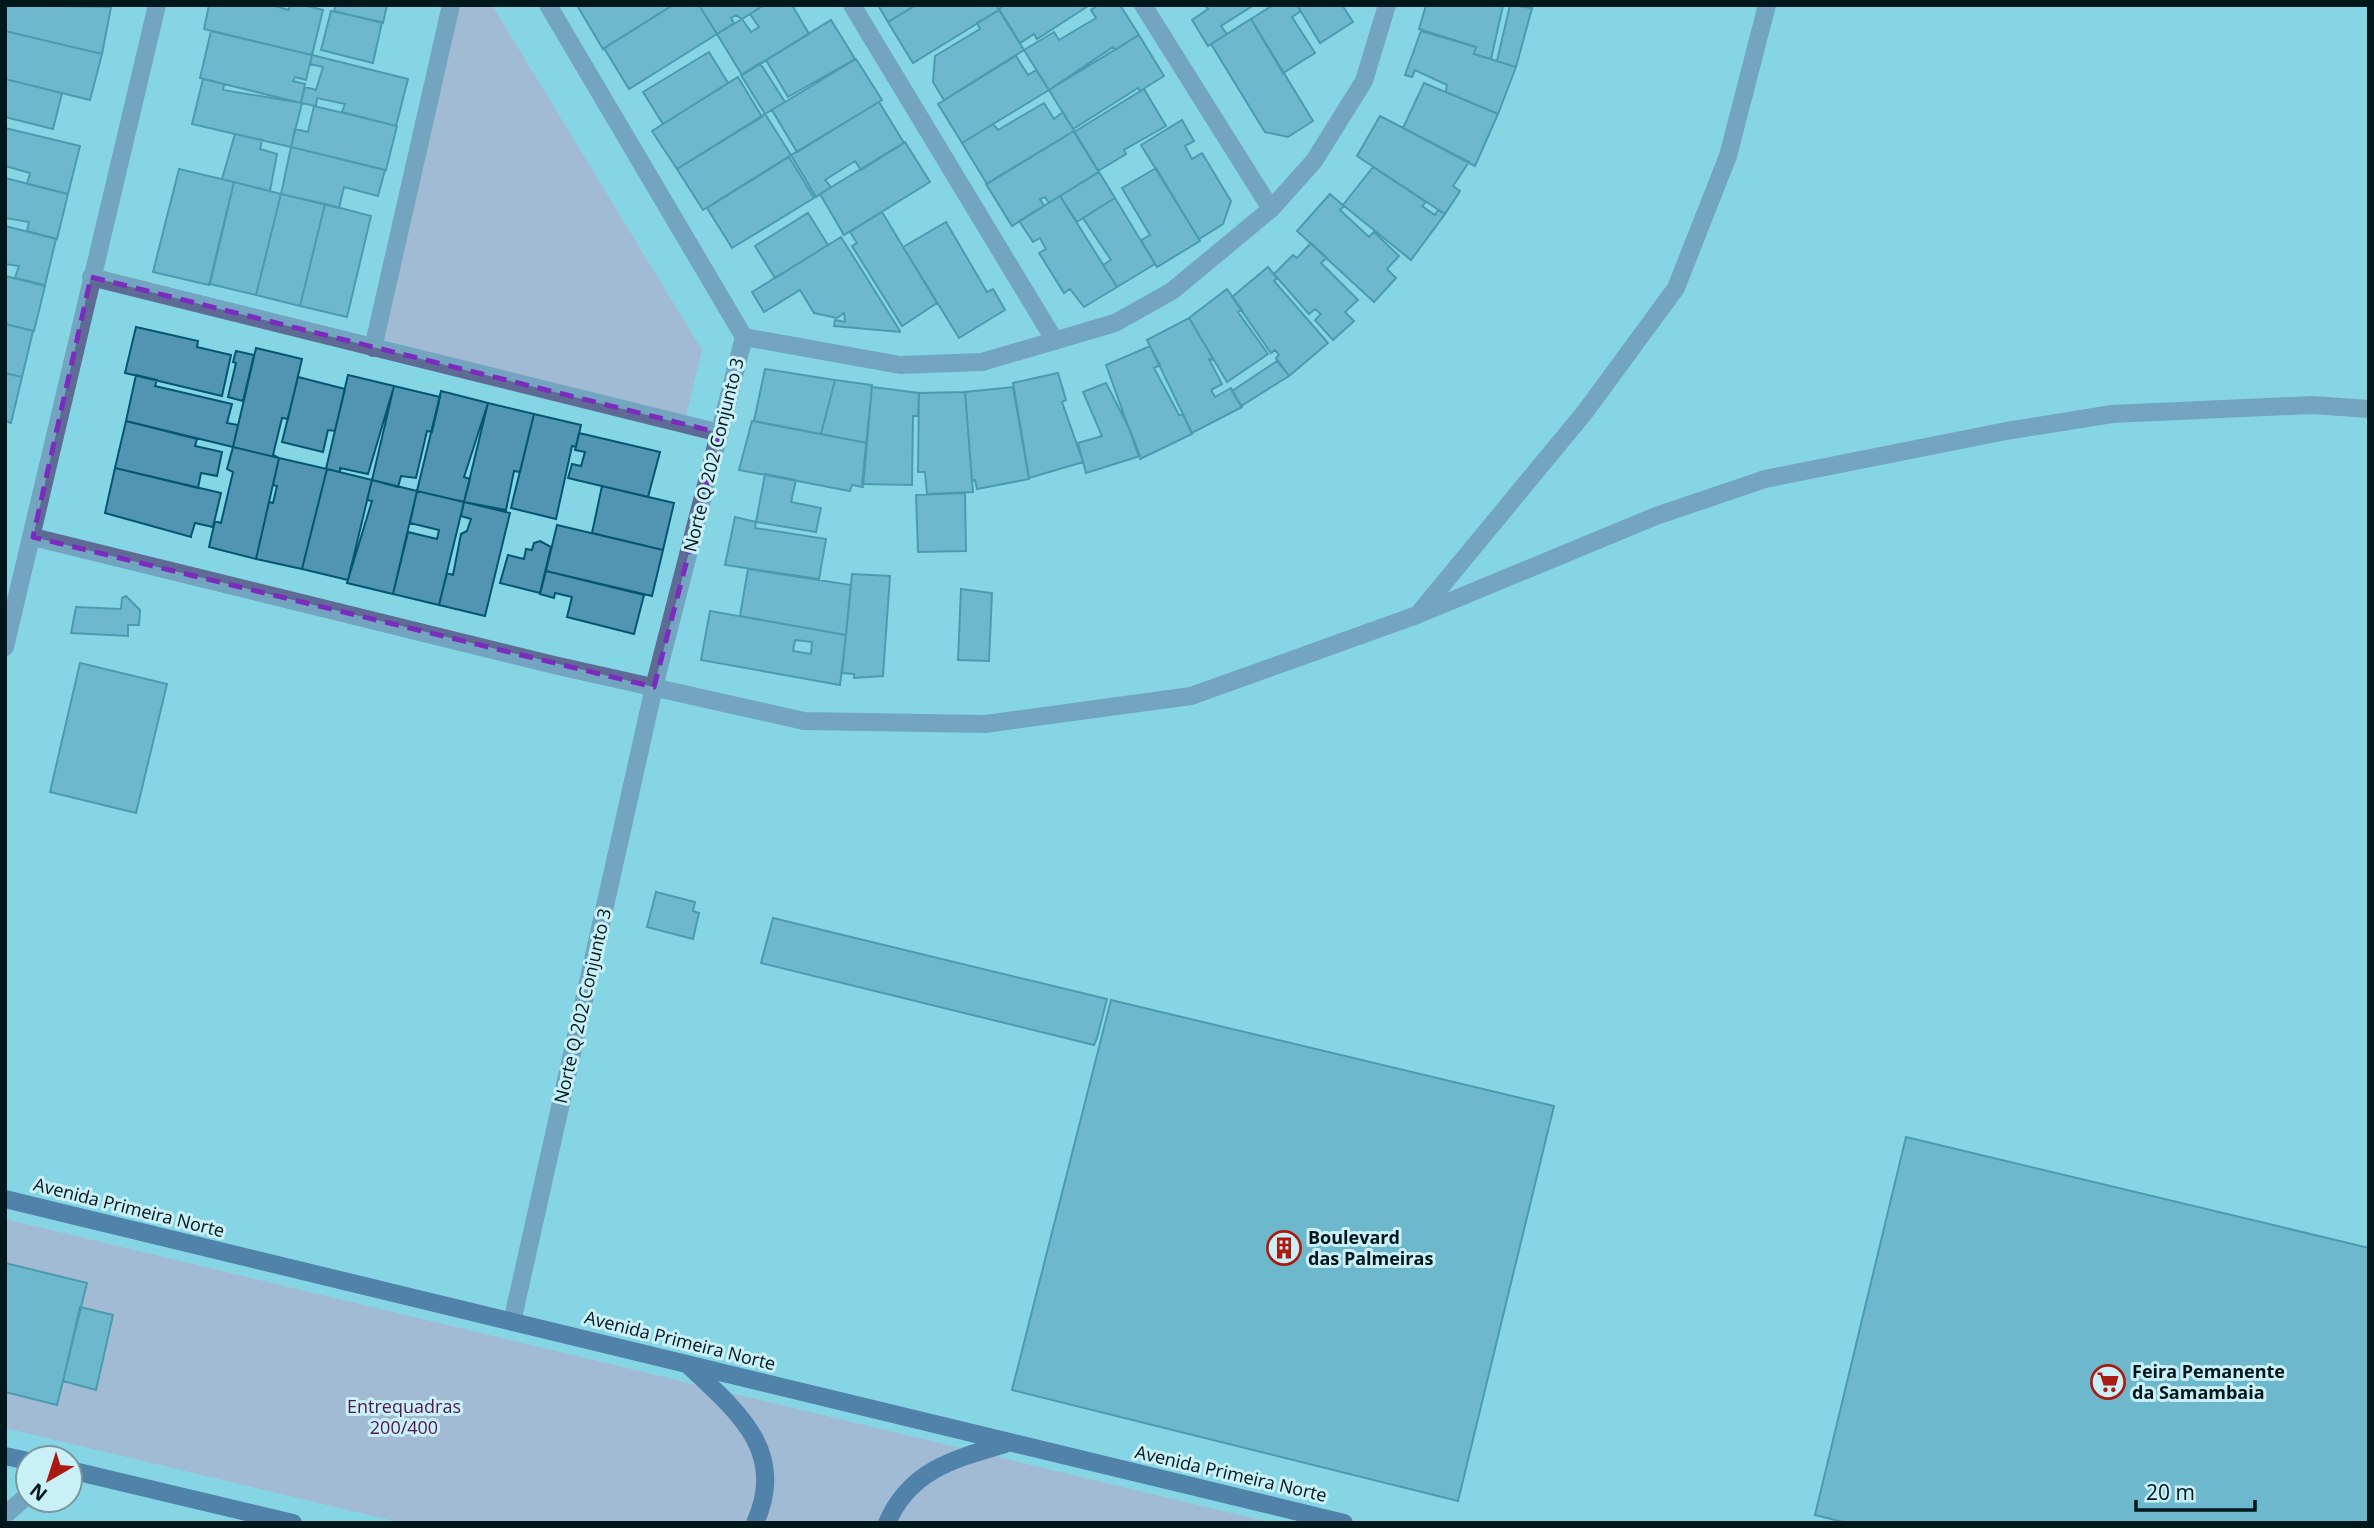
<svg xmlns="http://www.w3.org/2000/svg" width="2374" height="1528" font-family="'Open Sans',sans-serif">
<rect width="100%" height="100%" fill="#85d6e4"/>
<path fill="#c69cc2" d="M457,5H492L702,350L684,424L378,338Z
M5,1219L1273,1523H402L5,1428Z"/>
<path fill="#5295b3" stroke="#055672" stroke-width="2" fill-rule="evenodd" d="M5,5L111,7L102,54L5,31Z
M209,5H271L289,10L290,5H304L323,10L312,55L204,29Z
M336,5H387L383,23L334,11Z
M581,5H673L603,49L578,7Z
M673,5H699L717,34L629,89L604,48Z
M699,5H764L742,19L736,15L731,18L734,23L717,34Z
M764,5H792L809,34L742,75L717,34L742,19L751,32L759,27L750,14Z
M878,5H916L888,22Z
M916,5H996L999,10L913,63L888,22Z
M1005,5H1088V6L1037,39L1034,34L1020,43L999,9Z
M1098,5H1120L1139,35L1115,50L1113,47L1049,90L1024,50L1054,32L1059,40L1096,18L1091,10Z
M1205,5H1254L1221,26L1227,34L1208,46L1192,20L1208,9Z
M1273,5H1297L1301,11L1292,17L1315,53L1283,73L1251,19Z
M1297,5H1342L1353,22L1320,43Z
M1426,5L1503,6L1491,59L1474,54L1476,47L1419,29Z
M1510,5L1532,8L1516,67L1497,61Z
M999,10L1024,50L944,100L933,82L935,56L980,29L977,23Z
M331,11L382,22L373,63L321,50Z
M1251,19L1313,121L1288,137L1265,132L1211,44Z
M831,20L855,59L788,97L766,60Z
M5,31L102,54L90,100L5,79Z
M211,31L312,55L306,80L295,77L293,81L305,84L301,103L200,78Z
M1421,31L1476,47L1474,54L1516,67L1498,114L1446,92L1447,85L1415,70L1412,77L1405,75Z
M1139,35L1164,76L1140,91L1138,88L1073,129L1049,90Z
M709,52L728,83L663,124L643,92Z
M312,55L408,79L396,126L342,112L345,104L317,98L316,106L301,103L305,87L316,90L323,67L310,64Z
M1016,56L1028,75L1036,70L1049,90L962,143L938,104Z
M856,59L882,100L797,152L772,110Z
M760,63L785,102L765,114L741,75Z
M738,77L762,117L677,169L652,131Z
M5,79L62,93L53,129L5,117Z
M203,79L224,84L223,90L302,103L291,147L192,124Z
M1424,83L1498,114L1475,166L1403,128Z
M1144,89L1166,126L1124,150L1126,154L1098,171L1074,132Z
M879,102L904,143L861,170L855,161L825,180L831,187L816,197L791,155Z
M1044,103L1054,119L1063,112L1074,131L987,184L962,143L993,124L998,130Z
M314,106L397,126L386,170L291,147L295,129L308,132Z
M765,114L791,155L703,210L677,169Z
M1380,116L1469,162L1453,186L1460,191L1445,214L1357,156Z
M1182,120L1194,141L1185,146L1192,159L1202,153L1231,201L1223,224L1199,239L1141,145Z
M5,128L80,146L68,194L27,184L30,173L5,166Z
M1074,131L1099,172L1049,203L1045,197L1040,199L1044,206L1012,226L986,184Z
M235,134L262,140L260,149L277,154L270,191L222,179Z
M905,142L930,182L844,235L820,194Z
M291,147L385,170L378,196L344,187L339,208L281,194Z
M789,157L814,198L732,248L707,208Z
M1373,167L1426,202L1422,206L1435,215L1438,210L1445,214L1411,260L1343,205Z
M1156,168L1200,241L1157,267L1141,240L1150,235L1122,188Z
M179,169L234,182L209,285L153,272Z
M1099,172L1115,198L1077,222L1060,196Z
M5,178L68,194L57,239L27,231L29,222L5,218Z
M234,182L281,194L256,295L210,284Z
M281,194L325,204L300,306L256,295Z
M1330,194L1344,206L1340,210L1369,237L1374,232L1399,256L1387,269L1396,278L1374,302L1297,231Z
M1060,196L1117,287L1084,307L1070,289L1064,293L1039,253L1046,249L1040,238L1033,242L1019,221Z
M1115,198L1155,264L1117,287L1103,265L1111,260L1083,218Z
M325,204L371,216L347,317L300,306Z
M882,212L937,303L902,326L852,246L857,243L850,232Z
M808,213L828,245L775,278L755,246Z
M946,222L987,292L993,289L1005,310L959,338L903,247Z
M5,226L56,239L45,285L15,278L19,266L5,264Z
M841,237L900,331V332L834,326L835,320L845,322L844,313L837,318L814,313L800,290L764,312L752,292Z
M1311,243L1327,258L1321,263L1358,300L1345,312L1354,321L1333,340L1315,320L1321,314L1315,309L1309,314L1274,274L1293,255L1297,258Z
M1268,267L1277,278L1274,281L1328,343L1289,376L1276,358L1279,355L1275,350L1271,353L1232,297Z
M5,276L45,286L34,331L5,324Z
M1227,289L1242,310L1238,312L1268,354L1227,382L1189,318Z
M1189,318L1214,360L1209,359L1222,384L1211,390L1215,397L1231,388L1242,407L1192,433L1147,340Z
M5,324L33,331L22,377L5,373Z
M136,327L198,341L197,347L231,355L222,396L125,373Z
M1150,346L1160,365L1154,368L1179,415L1183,414L1192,434L1140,459L1106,365Z
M256,348L302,359L288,419L282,418L273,455L279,458L233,447Z
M236,351L254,355L243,401L228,397L236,363L233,362Z
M1277,361L1289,376L1241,406L1232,391Z
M765,369L835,380L821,434L754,421Z
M5,373L22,377L11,423L5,421Z
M1058,373L1066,400L1062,402L1083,462L1029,478L1013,383Z
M136,375L157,380L155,386L232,404L227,423L238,425L233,447L126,421Z
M348,375L394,386L368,474L340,468V472L326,469Z
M298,377L345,389L335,431L328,430L323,452L282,442Z
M835,380L872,385L867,443L821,434Z
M1106,383L1129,428L1140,456L1086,473L1078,443L1102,436L1083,392Z
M394,386L440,397L432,432L427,431L416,478L401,476L398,487L372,480Z
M872,387L919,393L918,416H913L912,485L862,484Z
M1013,387L1029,479L977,489L975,480L972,481L965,392Z
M441,391L488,403L464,477L470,479L464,502L417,491Z
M965,392L973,492L927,494L925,472H918L919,393Z
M488,403L534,414L520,472L514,471L506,510L464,502Z
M534,414L581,425L576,447L572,446L556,519L511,508Z
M126,421L197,439L195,446L222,452L217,476L201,473L198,488L115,468Z
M752,421L867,443L863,487L852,485L850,491L739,470Z
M579,433L660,452L648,497L568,478L572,464L581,466L585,452L575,450Z
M233,447L279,458L256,559L209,547L215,521L221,523L233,472L227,469Z
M279,458L327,469L302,569L256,559L269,502L273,503L277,486L273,485Z
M115,468L221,493L213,527L195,523L191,536V537L105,513Z
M327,469L372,480L348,580L302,569Z
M765,474L796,480L791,502L821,508L816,532L756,522Z
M372,480L417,491L393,594L347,583L372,501L367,500Z
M602,486L674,503L663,550L592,533Z
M417,491L464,502L439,605L393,594L408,532L437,539L439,530L410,523Z
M965,493L966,551L918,552L916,495Z
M464,502L510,513L485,616L439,605L447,573L453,575L461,534L467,531L471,519L461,516Z
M735,517L756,522L755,528L826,539L819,579L725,565Z
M557,525L663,550L652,596L546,571Z
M540,541L551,547L540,593L500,583L508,555L524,559L526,549L532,550L534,543Z
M748,569L851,585L846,635L740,616Z
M546,571L644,595L634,634L567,617L572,597L555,593L554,598L540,594Z
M852,574L890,576L883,676L854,678V674L842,673Z
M961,589L992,593L989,661L958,660Z
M126,596L140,610L139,625H128V636L71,633L76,607L121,609L122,598Z
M710,611L846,635L840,685L701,660ZM795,640L812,642L811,654L793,651Z
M80,663L167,684L136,813L50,792Z
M656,892L695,902L693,911L699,913L693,939L647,927Z
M773,918L1107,999L1097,1038L1094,1045L761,963Z
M1111,1000L1554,1106L1458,1501L1012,1390Z
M1906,1137L2369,1248V1523H1847L1815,1515Z
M5,1263L87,1283L57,1405L5,1392Z
M80,1307L113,1315L96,1390L63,1381Z"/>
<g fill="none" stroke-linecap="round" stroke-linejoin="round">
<path stroke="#5e6c95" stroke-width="18" d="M548,5L744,337
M852,5L1055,341
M1143,5L1271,209
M91,277L720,433
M373,348L451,5
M33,537L554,665L804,721L985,724L1191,696L1417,615L1656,516L1765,479L2006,431L2112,414L2312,405L2369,409
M1420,612L1585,412L1676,288L1728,156L1767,5
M5,647L157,5
M512,1322L654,687L744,337L900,365L982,362L1115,323L1172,291L1271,209L1314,161L1364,81L1387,5
M5,1515L28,1495"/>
<path stroke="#121d64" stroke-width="18" d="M5,1199L1344,1523
M688,1365C736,1410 788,1451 755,1523
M5,1456L28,1461
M70,1470L293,1523
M887,1523C910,1470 954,1459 1005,1444"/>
</g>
<path d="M0 0H2374V1528H0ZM91,277L720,433L654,687L33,537Z" fill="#85d6e4" fill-opacity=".55" fill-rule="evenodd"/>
<path fill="none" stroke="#7b2cbf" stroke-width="5" stroke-dasharray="14 9" stroke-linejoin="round" d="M91,277L720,433L654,687L33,537Z"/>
<defs>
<g id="building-ring" transform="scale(1.75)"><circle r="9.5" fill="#c9f0f7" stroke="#ab1a10" stroke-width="1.5"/><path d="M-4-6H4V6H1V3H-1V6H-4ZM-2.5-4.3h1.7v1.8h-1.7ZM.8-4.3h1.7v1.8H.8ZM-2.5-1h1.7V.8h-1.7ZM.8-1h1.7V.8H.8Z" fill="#ab1a10"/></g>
<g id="supermarket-ring" transform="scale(1.75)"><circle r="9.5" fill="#c9f0f7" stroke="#ab1a10" stroke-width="1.5"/><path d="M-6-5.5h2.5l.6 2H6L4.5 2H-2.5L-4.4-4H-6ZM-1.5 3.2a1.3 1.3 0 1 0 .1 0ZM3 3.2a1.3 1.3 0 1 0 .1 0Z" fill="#ab1a10"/></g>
</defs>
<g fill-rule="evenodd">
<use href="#building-ring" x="1284" y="1248"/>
<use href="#supermarket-ring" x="2108" y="1382"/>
</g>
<g text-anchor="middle" stroke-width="6" stroke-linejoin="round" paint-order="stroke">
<g font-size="18" fill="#00171b" stroke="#c9f0f7">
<text transform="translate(714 455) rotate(-76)" y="6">Norte Q 202 Conjunto 3</text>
<text transform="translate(583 1006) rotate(-77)" y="6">Norte Q 202 Conjunto 3</text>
<text transform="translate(129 1208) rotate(14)" y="6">Avenida Primeira Norte</text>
<text transform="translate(680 1341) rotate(14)" y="6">Avenida Primeira Norte</text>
<text transform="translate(1231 1474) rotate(13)" y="6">Avenida Primeira Norte</text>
</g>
<g font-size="18" font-weight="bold" fill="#00171b" stroke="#c9f0f7" text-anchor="start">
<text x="1308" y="1244">Boulevard<tspan x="1308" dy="21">das Palmeiras</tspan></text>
<text x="2132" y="1378">Feira Pemanente<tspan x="2132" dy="21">da Samambaia</tspan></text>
</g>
<g font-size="18" fill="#521650" stroke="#c9f0f7">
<text x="404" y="1413">Entrequadras<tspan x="404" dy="21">200/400</tspan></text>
</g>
</g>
<rect width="2374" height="1528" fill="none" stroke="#00171b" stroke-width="14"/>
<g transform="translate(49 1479) rotate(219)"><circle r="33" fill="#c9f0f7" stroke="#79999f" stroke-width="2"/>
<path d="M0-5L12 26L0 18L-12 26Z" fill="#ab1a10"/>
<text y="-10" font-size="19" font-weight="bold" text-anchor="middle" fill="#00171b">N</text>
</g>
<path d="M2136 1500v10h119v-10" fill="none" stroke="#00171b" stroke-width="3.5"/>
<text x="2146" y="1500" font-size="21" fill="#00171b" stroke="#c9f0f7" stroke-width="5" paint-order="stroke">20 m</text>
</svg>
